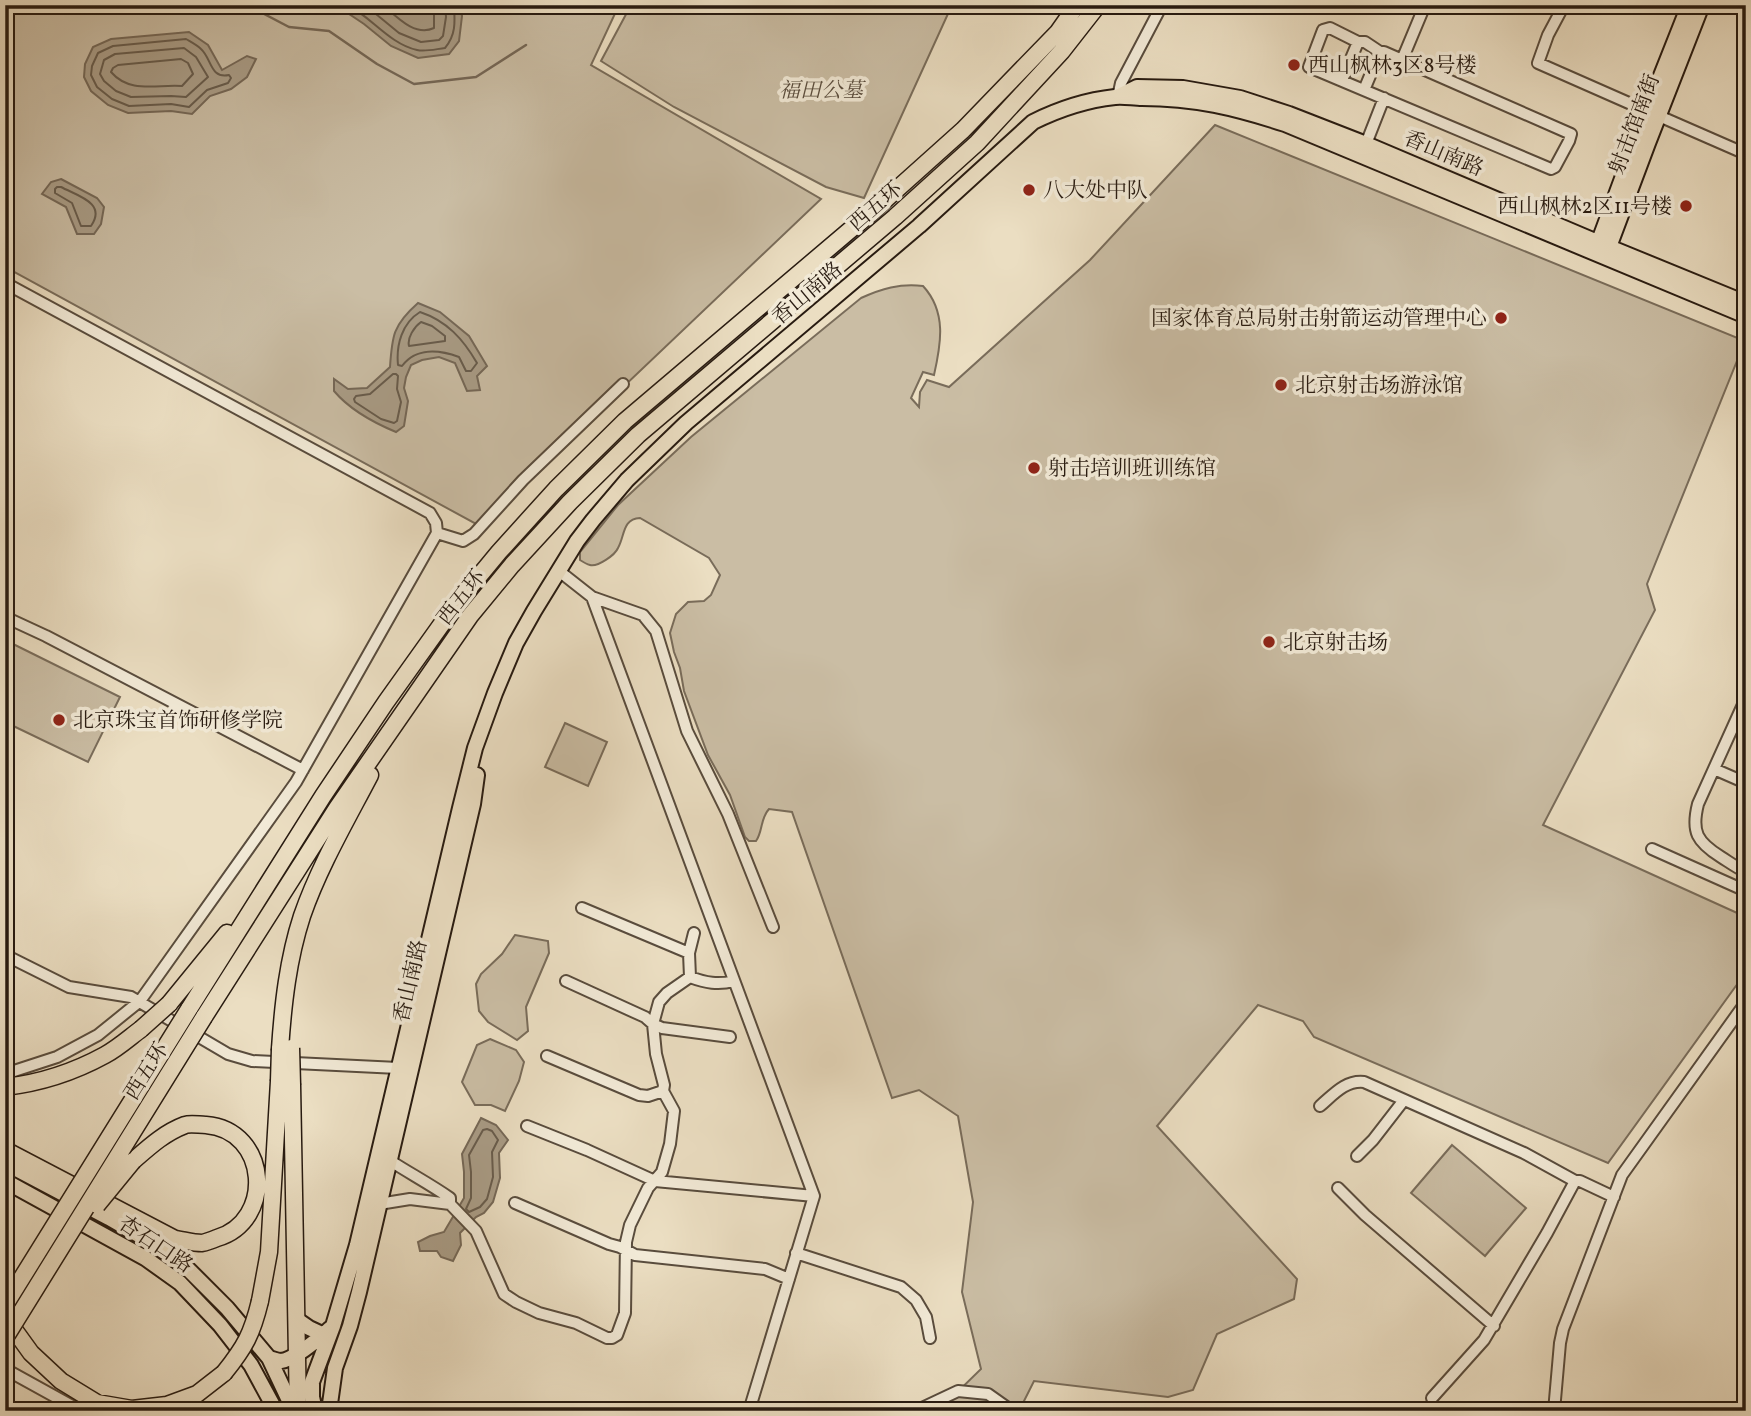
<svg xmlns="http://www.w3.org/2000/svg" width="1751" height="1416" font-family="Vollkorn,'Noto Serif SC',serif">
<rect width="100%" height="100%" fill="#ebdec2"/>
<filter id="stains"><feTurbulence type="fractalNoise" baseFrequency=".00286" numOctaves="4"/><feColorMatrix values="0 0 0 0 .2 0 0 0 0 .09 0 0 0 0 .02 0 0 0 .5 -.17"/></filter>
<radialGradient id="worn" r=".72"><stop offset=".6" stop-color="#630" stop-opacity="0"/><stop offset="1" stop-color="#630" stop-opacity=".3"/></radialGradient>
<path fill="#cabda4" stroke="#796c5a" stroke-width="2" d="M5,5H619L591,65L821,199L478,525L5,267Z
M631,5H952L864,198L826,187L674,107L601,61Z
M1215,125L1745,341L1647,584L1655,610L1543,825L1746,917V972L1608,1163L1314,1037L1303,1021L1258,1005L1157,1126L1297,1279L1294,1299L1217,1334L1193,1390L1168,1397L1034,1381L1019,1411H938L981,1369L962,1292L973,1202L958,1116L919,1090L892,1098L792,812L769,809C760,819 763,831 756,841H749L745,837L730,795L708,755L684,691L680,668L674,652L670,633L676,614L688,602L704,601L711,595L720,575L709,558L640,518C622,519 625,536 618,548C615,555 598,567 590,565C586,564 583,562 580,560V552L618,505L691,437L861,298C881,289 900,283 923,286C947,312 941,344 934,375L923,372L911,398L919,407L920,392L927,380L949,387L1090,260Z
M5,640L120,697L88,762L5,722Z
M565,723L607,742L588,786L545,767Z
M515,935L548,941L549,953L526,1007L528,1031L517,1040L488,1022L479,1011L476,984L481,974L502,954Z
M490,1039L516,1050L524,1062L519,1081L505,1111L491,1105H475L462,1082L477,1045Z
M1452,1145L1526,1208L1485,1256L1411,1193Z"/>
<path fill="#a99c86" stroke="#756857" stroke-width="2" d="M303,5H460L462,16L459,41L449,54L418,58L391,46L364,24L346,12Z
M189,32L208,45L222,70L247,56L256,59L247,77L231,89L210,96L192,114L171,111L128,113L108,105L91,91L84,77L85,64L93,47L111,39Z
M61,179L97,198L104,207L101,224L94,234H77L66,207L42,194L51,182Z
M418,303L440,312L469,336L487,366L477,376L480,390L467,391L455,363L439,357L422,360L411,365L406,377L404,388L408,401L404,426L396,432C372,422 350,410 334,391V379L348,389L367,388L390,367C392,336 393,325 418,303Z
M481,1118L496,1125L508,1140L499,1153L500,1178L493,1202L484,1213L476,1217L460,1233L461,1245L453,1261L441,1257L437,1251H420L418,1242L430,1236L444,1232L464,1198V1172L462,1154Z"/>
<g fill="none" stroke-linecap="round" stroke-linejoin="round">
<path stroke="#685c4c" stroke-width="2" d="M348,5C372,18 390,44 417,50C425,52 436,49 445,48C456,35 455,22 454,5
M365,5L399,33L421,42L439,40L443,36L446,17L445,5
M383,5C397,17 415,37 434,28V5
M186,39C191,42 197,45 201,49C212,59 210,79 229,75L231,78L228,83L207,90L189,107L171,104L129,106L112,99L97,87L91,75L92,66L98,53L113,46Z
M184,48L196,57L208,77L186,97L171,96L131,97L116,91L104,81L100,74L104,60L115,54Z
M181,59L188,63L193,74L182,86C157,84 130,94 111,72L113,68L118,65Z
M57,187H61C78,196 107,203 91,226H81L72,203L55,193V189Z
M420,312C447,321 463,339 477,363L471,371H466L459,357C440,350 416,347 402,366L398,365C396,345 402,323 420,312Z
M421,322L432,326L445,336V341L409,346C407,338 414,327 421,322Z
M393,374H396L398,376L397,389L401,402L397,421L394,423L381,419L355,402L354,399L356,396L370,394Z
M487,1129L492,1131L498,1140L492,1152L493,1177L487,1199L480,1207L469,1212L466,1209L471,1198V1172L469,1155L483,1130Z"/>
<path stroke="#756857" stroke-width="2.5" d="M117,5C132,19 161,9 178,5
M204,5L214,7L224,5
M247,5L289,27L329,31L377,64L414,84L476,77L526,45"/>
<g stroke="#594c3d" stroke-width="14">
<path id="minor" d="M1564,5L1548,35L1538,63L1647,111
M1330,28L1358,42H1365L1380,52H1384L1571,134L1569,141L1555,167L1551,169L1309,67L1323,30Z
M1402,60L1425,5
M1342,80L1358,42
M1364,90L1380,52
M1118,97L1121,83L1162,5
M1659,116L1746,154
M1366,144L1384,98
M5,283L430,513L436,523L437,533L296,782L140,1001L98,1035L57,1057L14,1071L5,1072
M437,533L463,541L474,534L523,480L623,384
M559,571L592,597L814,1196L749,1411
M592,597L643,615L656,631L687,731L728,814L773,927
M5,617L46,636L303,770
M1746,698L1698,804C1691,832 1697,842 1721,857C1729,862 1737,868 1746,872
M1714,769L1746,783
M1652,849L1746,891
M582,908L689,953
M694,933L689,953L690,977C706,983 718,985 734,981
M5,955L69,987L131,997L228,1054L252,1061L398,1068
M566,981L645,1017L653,1024L662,1028L730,1037
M547,1056L639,1095L648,1096L663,1091
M1320,1106C1333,1095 1345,1080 1364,1082L1524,1153L1575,1181H1580L1614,1197
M527,1126L587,1150L655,1181L814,1196
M1357,1156L1373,1140L1404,1100
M389,1160C409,1173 430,1184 450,1198V1204
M1338,1188L1365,1215L1494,1326
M515,1203L609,1244L620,1247L635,1255L765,1269L789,1279
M379,1204L410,1199L450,1204L476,1231L504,1294L516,1302L539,1313L576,1323L607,1338H612L617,1335L625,1313L626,1242L630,1225L648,1188L662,1172L670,1144L674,1111L663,1091L664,1085L656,1054L653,1024L659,1002L667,993L690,977
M796,1253L901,1287L916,1300L926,1317L930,1338
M5,1369L81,1411
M1432,1398L1484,1340L1547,1233L1575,1181
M920,1411L924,1407L958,1391L988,1394L1012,1411
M1554,1411L1560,1343L1563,1329L1622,1175L1746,1002"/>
</g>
<g stroke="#281b11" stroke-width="18">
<path id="major" d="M1119,96L1137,87L1183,88L1240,98L1289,114L1366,144L1609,247L1746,303
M1596,249L1647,111L1689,5
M1606,255L1648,143L1702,5
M5,1163L109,1218L154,1244L185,1266L227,1308L269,1358L294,1411
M5,1181L145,1258L180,1283L220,1325L251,1365L276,1411
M296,1319L309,1328L324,1335
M269,1358C273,1359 277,1361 281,1361C296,1359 319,1338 331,1328
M315,1411L312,1397V1382L333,1326L357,1245L460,808L475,748L495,693L516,643L534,611L577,541L593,520L627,480L686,423L919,226L1033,122C1059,109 1087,100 1115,97C1124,96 1133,98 1142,98C1195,98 1235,108 1285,124L1746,316
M329,1411L335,1368L350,1326L359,1292L473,804L477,775"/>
</g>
<g stroke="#281b11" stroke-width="19">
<path id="highway" d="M169,1004L227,933
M189,1009L323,796L386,702L456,604L499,552L556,489L625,421L876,208L963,130L1058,32L1077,5
M204,1017L337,808L470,616L512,565L570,502L638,435L895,217L977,143L1062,51L1098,5
M280,1049C283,1004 288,959 302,916C319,867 346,821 370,775
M292,1085L298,1411
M5,1087C40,1083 74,1072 105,1055C118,1048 129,1038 141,1029
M5,1150L175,1239C183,1240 193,1243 202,1243C207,1242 212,1240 217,1238C275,1221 269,1130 206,1125C199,1125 191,1123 185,1125C164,1133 149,1147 133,1161
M260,1301L269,1252L279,1081
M5,1317L31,1353L61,1381L97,1403L132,1409L167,1405L197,1394L224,1373"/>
</g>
<use href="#minor" stroke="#f2ead7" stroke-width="10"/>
<use href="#major" stroke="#ebdec2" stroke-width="14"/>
<use href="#highway" stroke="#ebdec2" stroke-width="16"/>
<g stroke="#281b11" stroke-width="19" stroke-linecap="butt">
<path id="highway-bridge" d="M141,1029L169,1004
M291,1048L292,1085
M279,1081L280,1049
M97,1205L133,1161
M5,1305L189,1009
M5,1338L204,1017
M224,1373C245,1347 252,1334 260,1301"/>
</g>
<use href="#highway-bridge" stroke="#ebdec2" stroke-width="16"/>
</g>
<g fill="#8f2418" stroke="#f2ead7" stroke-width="2.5">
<circle cx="1294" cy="65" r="7"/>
<circle cx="1029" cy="190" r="7"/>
<circle cx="1686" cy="206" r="7"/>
<circle cx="1501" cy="318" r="7"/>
<circle cx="1281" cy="385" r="7"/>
<circle cx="1034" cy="468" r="7"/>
<circle cx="1269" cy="642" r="7"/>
<circle cx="59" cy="720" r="7"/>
</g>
<g text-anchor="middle" stroke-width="7" stroke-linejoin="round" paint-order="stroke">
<g font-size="21" fill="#281b11" stroke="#f2ead7" text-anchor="start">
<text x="1308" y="72">西山枫林3区8号楼</text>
<text x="1043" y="197">八大处中队</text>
<text x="1672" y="213" text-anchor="end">西山枫林2区11号楼</text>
<text x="1487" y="325" text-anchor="end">国家体育总局射击射箭运动管理中心</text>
<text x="1295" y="392">北京射击场游泳馆</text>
<text x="1048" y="475">射击培训班训练馆</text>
<text x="1283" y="649">北京射击场</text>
<text x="73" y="727">北京珠宝首饰研修学院</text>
</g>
<g font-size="21" font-style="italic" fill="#594c3d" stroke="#f2ead7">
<text x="821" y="97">福田公墓</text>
</g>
<g font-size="21" fill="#281b11" stroke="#f2ead7">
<text transform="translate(1634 124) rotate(-69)" y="7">射击馆南街</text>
<text transform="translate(1444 153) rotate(23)" y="7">香山南路</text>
<text transform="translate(875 206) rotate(-41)" y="7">西五环</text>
<text transform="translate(807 293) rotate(-40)" y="7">香山南路</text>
<text transform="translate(461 597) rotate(-52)" y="7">西五环</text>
<text transform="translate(410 981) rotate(-77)" y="7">香山南路</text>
<text transform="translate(146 1071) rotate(-58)" y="7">西五环</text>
<text transform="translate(156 1244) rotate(34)" y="7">杏石口路</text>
</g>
</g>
<rect width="1751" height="1416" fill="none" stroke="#ebdec2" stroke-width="28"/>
<rect x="7" y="7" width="1737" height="1402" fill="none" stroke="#281b11" stroke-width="3.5"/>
<rect x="14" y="14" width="1723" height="1388" fill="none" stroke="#281b11" stroke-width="2"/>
<rect width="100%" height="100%" filter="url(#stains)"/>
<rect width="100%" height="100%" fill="url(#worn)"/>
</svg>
